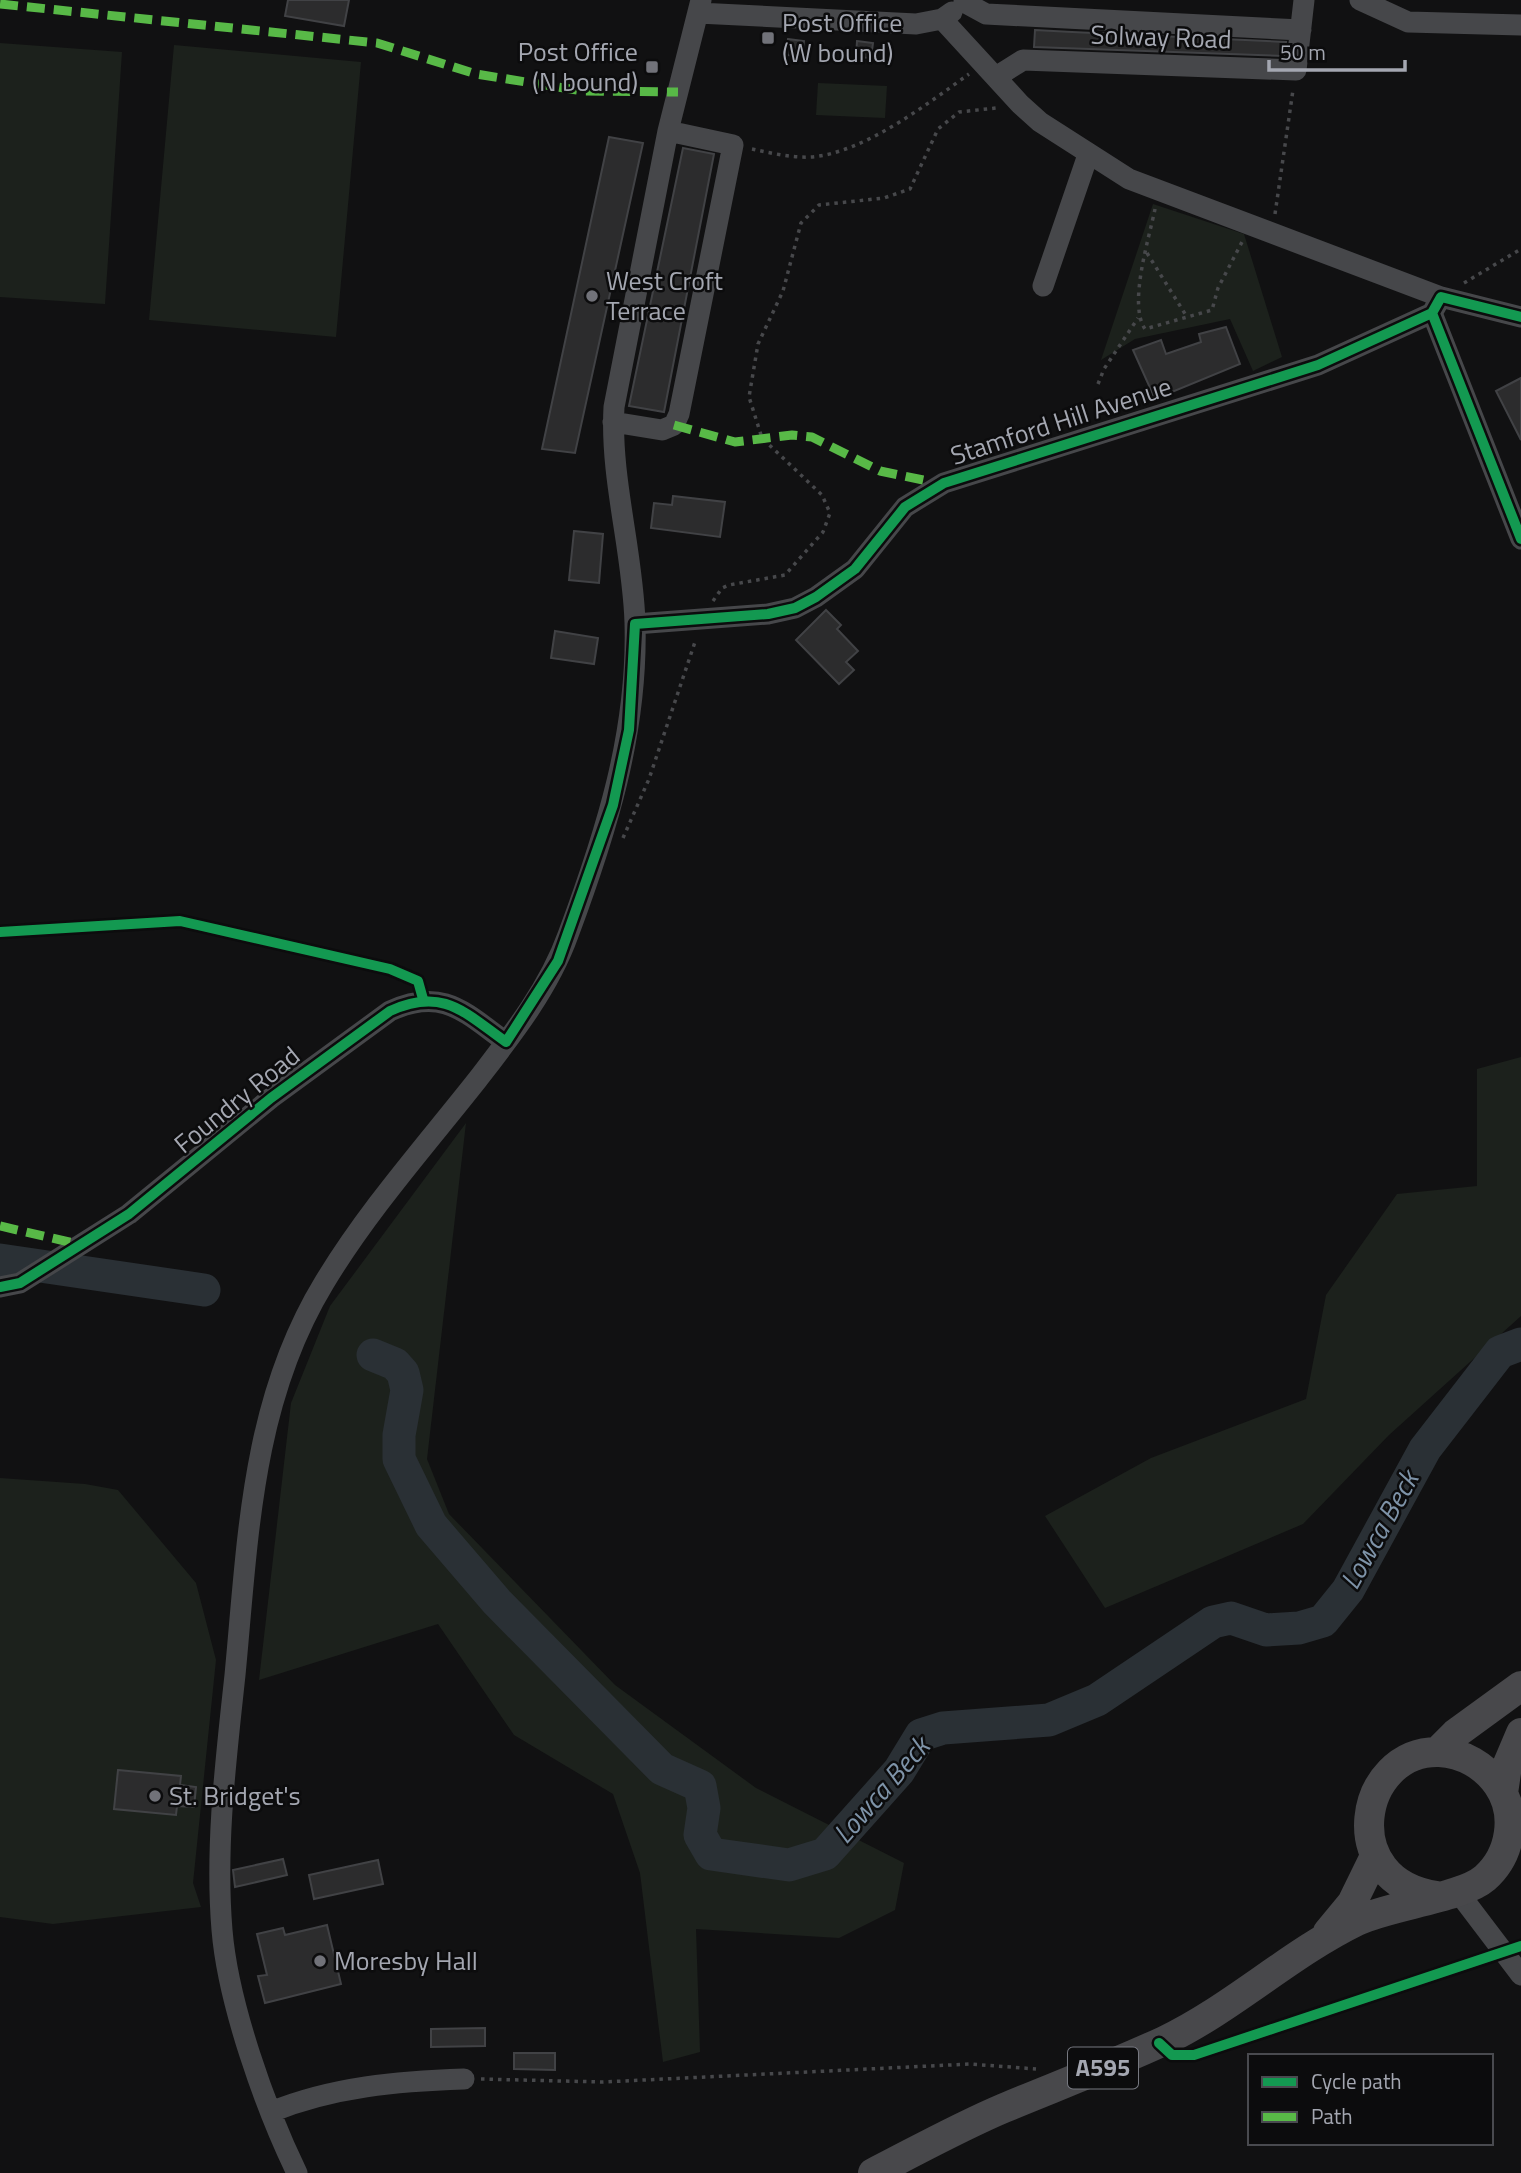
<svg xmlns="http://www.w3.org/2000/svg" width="1521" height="2173" font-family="'Titillium Web',sans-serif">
<rect width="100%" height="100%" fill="#111112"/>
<path fill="#1c211c" d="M0,43L122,52L105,304L0,297Z
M174,45L361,62L336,337L149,320Z
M818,83L887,86L885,118L816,115Z
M1153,204L1244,234L1282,357L1253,371L1230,319L1135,339L1101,360Z
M1521,1057V1316L1389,1435L1303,1524L1105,1608L1045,1516L1151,1458L1306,1399L1326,1295L1397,1194L1477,1186V1069Z
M466,1123L427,1459L449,1514L615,1685L756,1788L904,1863L895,1910L839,1938L696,1929L700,2052L663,2062L640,1873L613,1794L514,1735L438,1624L259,1680L291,1403L330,1306Z
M0,1478L85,1484L118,1490L196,1583L216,1660L193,1883L201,1907L53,1924L0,1917Z"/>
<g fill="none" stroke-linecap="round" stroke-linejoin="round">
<path stroke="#2a3035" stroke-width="33" d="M0,1260L204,1290
M373,1355L395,1364L403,1373L407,1390L399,1435V1459L431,1525L497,1602L662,1769L700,1786L704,1808L700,1835L711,1854L789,1865L825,1854L899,1771L921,1735L943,1728L1049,1720L1097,1700L1213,1622L1231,1618L1266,1630L1299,1628L1323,1621L1348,1590L1425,1449L1500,1352L1521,1344"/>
</g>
<path fill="#2c2c2d" stroke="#414245" stroke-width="2" d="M288,0H349L344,26L285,16Z
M1035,30L1072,32L1286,42L1284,56L1034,47Z
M788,39L804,41L802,56L786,55Z
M857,41L873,43L871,58L856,57Z
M609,137L643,143L575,453L542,449Z
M683,148L714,154L664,412L629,406Z
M1226,327L1240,364L1155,399L1133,350L1161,340L1166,354L1201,342L1199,334Z
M1521,378V440L1496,391Z
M673,496L725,502L720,537L651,528L654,503L672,505Z
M574,531L603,534L599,583L569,580Z
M826,610L841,625L837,629L858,651L846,662L854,670L839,684L796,640Z
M555,631L598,638L594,664L551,658Z
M118,1770L181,1776L180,1785L196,1787L194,1807L177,1806L176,1815L114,1809Z
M283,1859L287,1875L235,1887L233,1870Z
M378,1860L383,1884L314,1899L309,1875Z
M327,1925L341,1984L265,2003L258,1976L267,1975L257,1934L283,1928L285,1935Z
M485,2028V2046L431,2047V2029Z
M514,2053H555V2070L514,2069Z"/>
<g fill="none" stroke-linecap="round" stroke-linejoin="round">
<path stroke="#47484b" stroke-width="3.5" stroke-dasharray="3.5 5" stroke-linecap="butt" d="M752,149C771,153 791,158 811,157C864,153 927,104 969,74
M1155,209C1149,239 1128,304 1145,329L1212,310L1218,288L1242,242
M1275,214L1293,90
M1147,253L1187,317
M1464,283L1521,249
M1098,384L1104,369L1138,318
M713,601L722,588L729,585L785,575L823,532L830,513L822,495L762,438L749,397L758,344L783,291L801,223L819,205L884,198L910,189L938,129L959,112L996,108
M623,838L649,779L696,639
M481,2079L603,2082L970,2064L1036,2069"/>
<path stroke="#46474a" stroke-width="21" d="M1360,0L1408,22L1521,25
M964,2L986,14L1301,30
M698,13L916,24L942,19L952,12
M942,19L1020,104L1040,122L1129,179L1441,297L1521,317
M996,77L1023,60L1296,70L1304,0
M1043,286L1088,155
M1432,313L1521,539
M613,422L662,430L674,425L679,414L733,145L668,131
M635,624L768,614L795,608L816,597L855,569L905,507L944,483L1318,365L1432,313L1441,297
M0,1287L20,1283L129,1214L271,1098L390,1011C443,987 464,1012 506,1042
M1458,1892L1521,1975
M271,2112C332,2087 399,2081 464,2079
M297,2173C265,2107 228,2003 222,1930C215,1846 226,1759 235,1675C248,1539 251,1403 324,1283C368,1210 426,1145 478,1079C512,1035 549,988 568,935C606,833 638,733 635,623C633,551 610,479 614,407L668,131L701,0"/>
<path stroke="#48484b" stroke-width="30" d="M1437,1752L1455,1734L1521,1686
M1503,1793L1507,1766L1521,1733
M1328,1932L1352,1903L1375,1856
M873,2173C916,2151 959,2127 1004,2108C1057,2086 1112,2065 1164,2041C1233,2008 1289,1954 1357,1921C1391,1905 1462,1898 1485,1878C1511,1855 1518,1814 1498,1785C1485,1766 1463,1753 1439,1752C1358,1750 1335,1882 1437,1896"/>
<path stroke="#58b947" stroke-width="9" stroke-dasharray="18 9" stroke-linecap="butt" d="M0,4L377,43L476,74L583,91L678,92
M674,425L735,442L792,435L812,437L880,471L928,481L935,489
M0,1226L82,1245"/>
<g stroke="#0c0c0d" stroke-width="15">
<path id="cycleway" d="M1432,313L1521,539
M0,932L180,921L390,969L418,981L423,999
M0,1287L20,1283L129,1214L271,1098L390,1011C443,987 464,1012 506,1042L558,961L613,805L629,730L635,624L768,614L795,608L816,597L855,569L905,507L944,483L1318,365L1432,313L1441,297L1521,317
M1159,2043L1172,2055H1194L1521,1946"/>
</g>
<use href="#cycleway" stroke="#139951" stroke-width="10"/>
</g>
<g fill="#717279" stroke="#0c0c0d" stroke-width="2.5">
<rect x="761" y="31" width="14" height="14" rx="3.5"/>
<rect x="645" y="60" width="14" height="14" rx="3.5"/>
<circle cx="592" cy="296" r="7"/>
<circle cx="155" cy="1796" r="7"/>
<circle cx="320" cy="1961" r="7"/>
</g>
<g text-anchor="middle" stroke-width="5" stroke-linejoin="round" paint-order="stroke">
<rect fill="#0c0c0d" stroke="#767880" stroke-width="2" x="1068" y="2047.5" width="70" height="41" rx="5"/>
<g font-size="24" font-weight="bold" fill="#a4a7b1">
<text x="1103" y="2076">A595</text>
</g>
<g font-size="26" fill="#a4a7b1" stroke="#0c0c0d" text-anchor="start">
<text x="782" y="32">Post Office<tspan x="782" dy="30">(W bound)</tspan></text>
<text x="638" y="61" text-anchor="end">Post Office<tspan x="638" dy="30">(N bound)</tspan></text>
<text x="606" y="290">West Croft<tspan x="606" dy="30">Terrace</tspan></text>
<text x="169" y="1805">St. Bridget's</text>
<text x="334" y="1970">Moresby Hall</text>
</g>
<g font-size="26" fill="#a4a7b1" stroke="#0c0c0d">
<text transform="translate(1161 37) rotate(2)" y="9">Solway Road</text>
<text transform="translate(1061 421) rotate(-18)" y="9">Stamford Hill Avenue</text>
<text transform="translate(237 1100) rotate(-39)" y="9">Foundry Road</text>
</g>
<g font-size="28" font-style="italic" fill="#7e93a8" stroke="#0c0c0d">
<text transform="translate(1379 1530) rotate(-61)" y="10">Lowca Beck</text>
<text transform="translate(881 1790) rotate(-49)" y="10">Lowca Beck</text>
</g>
</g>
<rect x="1248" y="2054" width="245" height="91" fill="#0c0c0d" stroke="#494a4f" stroke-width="2"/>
<rect x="1262" y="2077" width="35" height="10" fill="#139951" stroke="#494a4f" stroke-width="2"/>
<text x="1311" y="2089" font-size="21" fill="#a4a7b1">Cycle path</text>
<rect x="1262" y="2112" width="35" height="10" fill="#58b947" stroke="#494a4f" stroke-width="2"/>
<text x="1311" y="2124" font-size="21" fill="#a4a7b1">Path</text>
<path d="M1269 60v10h136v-10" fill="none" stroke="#a4a7b1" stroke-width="3.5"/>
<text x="1280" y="60" font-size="21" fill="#a4a7b1" stroke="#0c0c0d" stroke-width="5" paint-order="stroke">50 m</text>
</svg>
